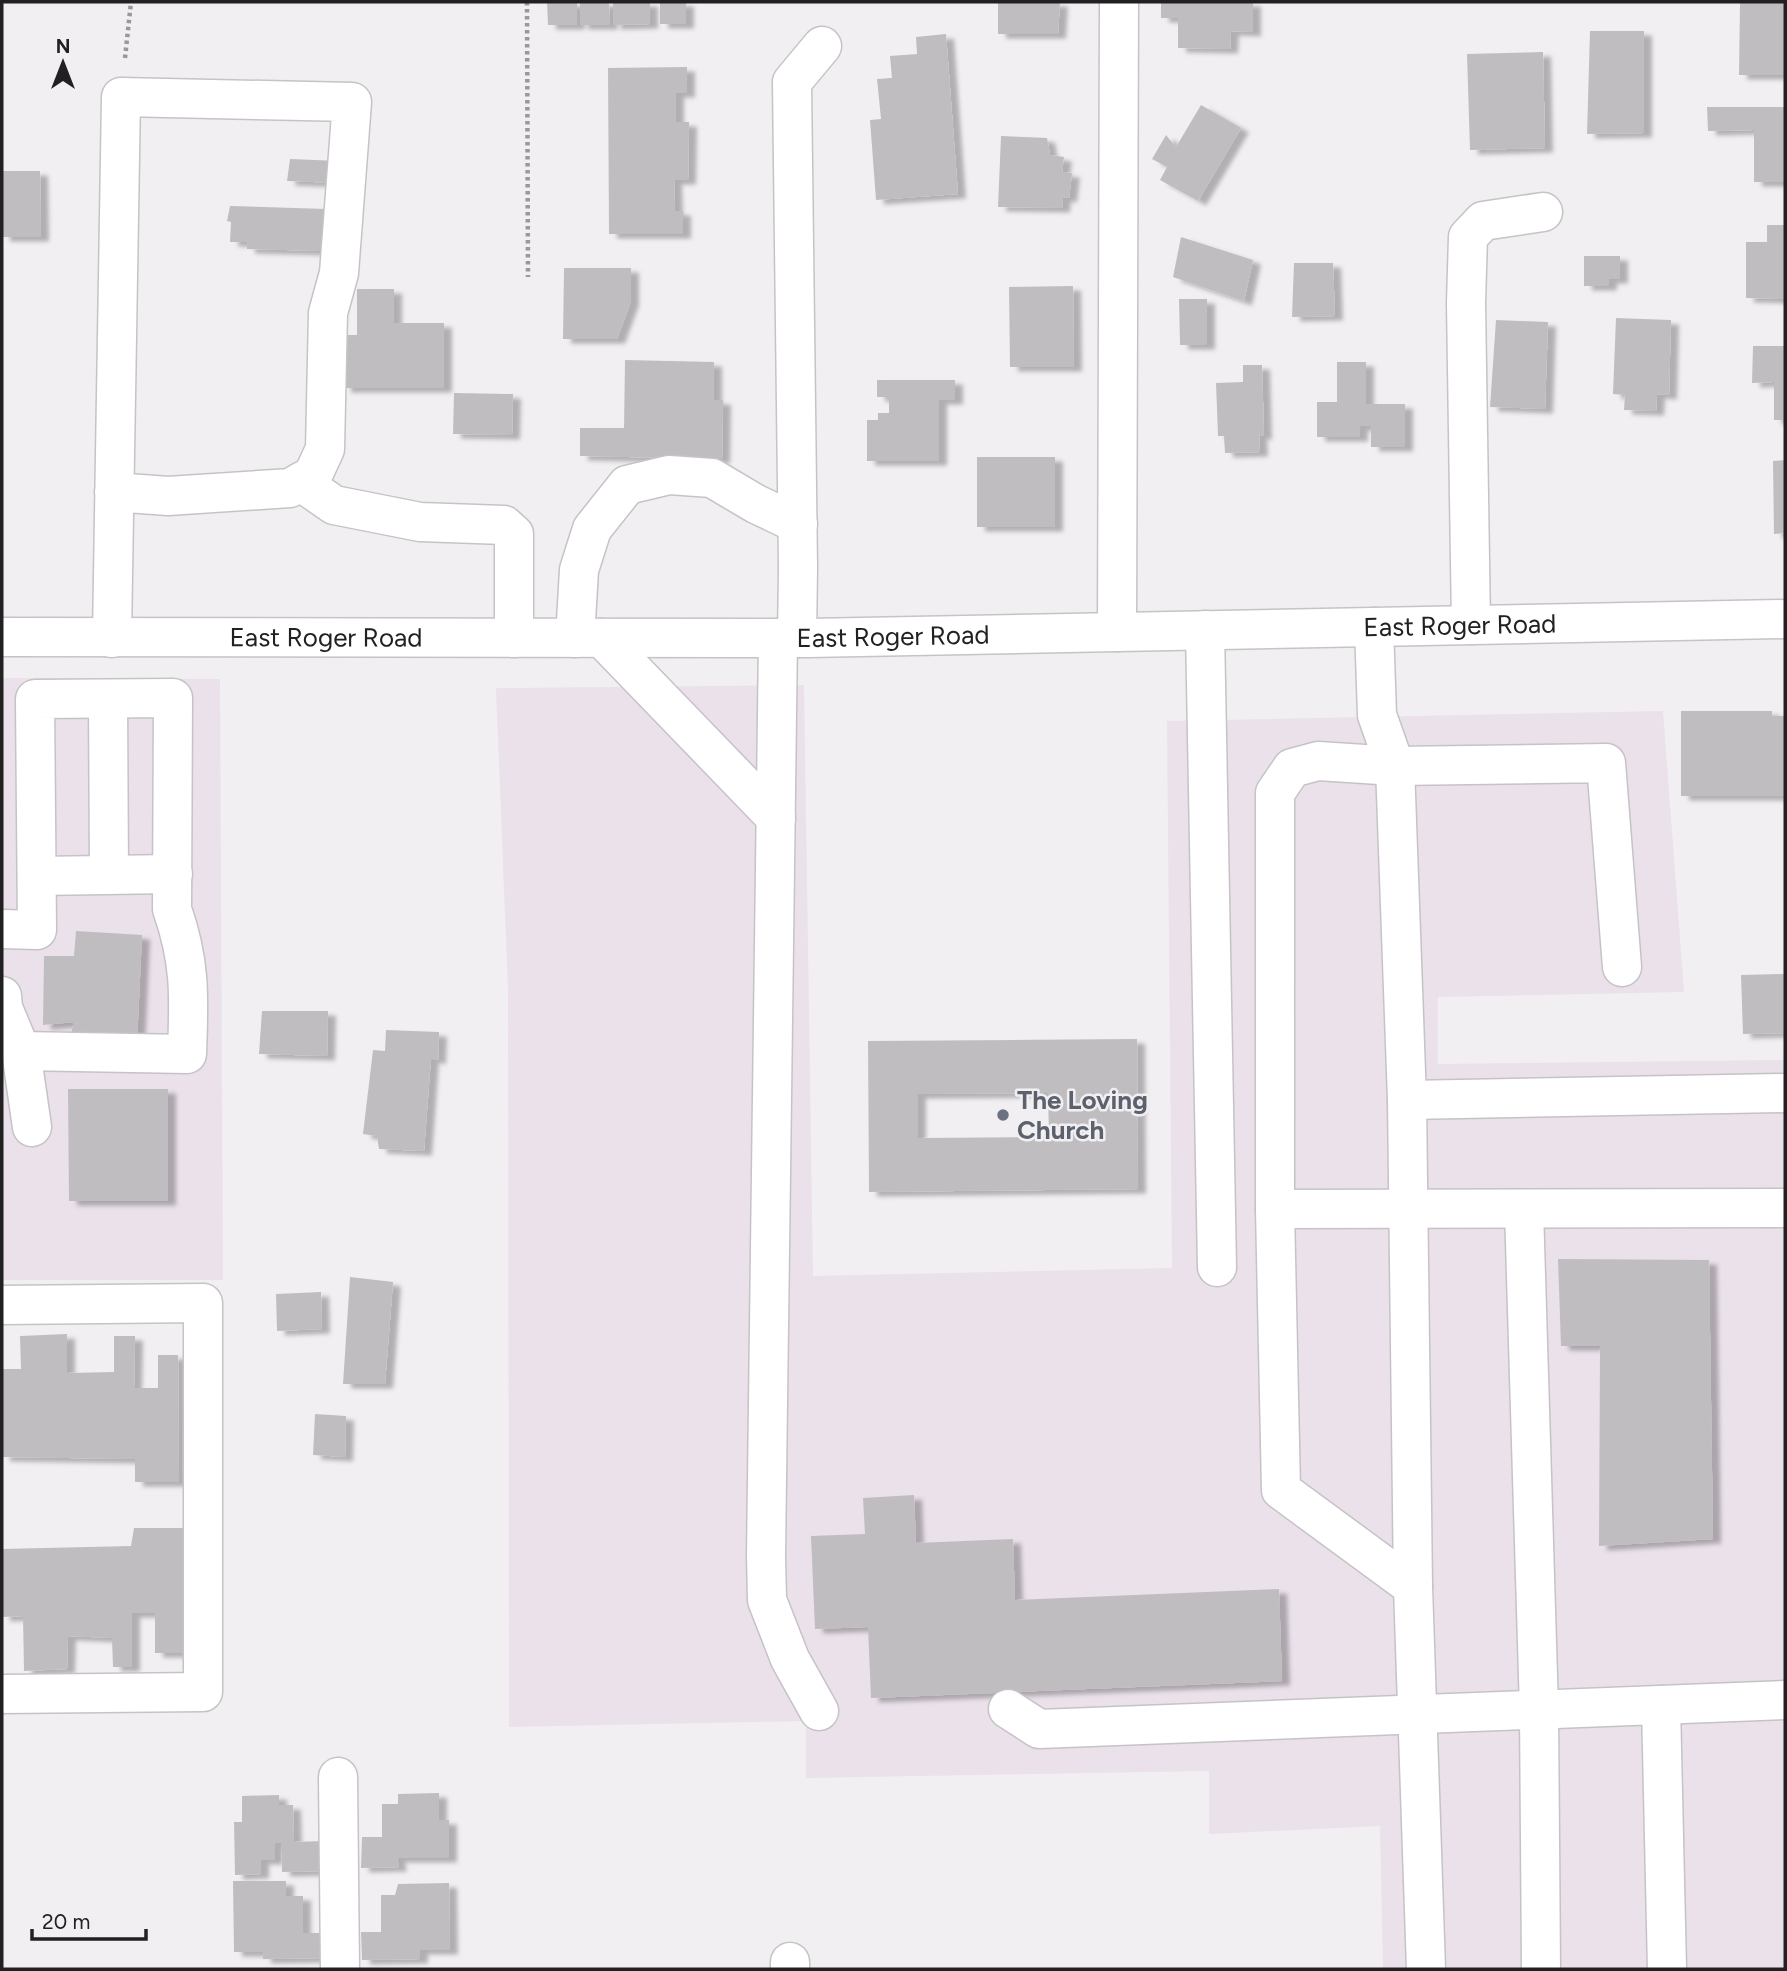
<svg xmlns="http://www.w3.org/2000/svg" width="1787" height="1971" font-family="Figtree,sans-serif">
<defs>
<filter id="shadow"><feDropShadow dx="8" dy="4.5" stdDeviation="2" flood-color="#0004"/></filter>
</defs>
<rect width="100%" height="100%" fill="#f2eff2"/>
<path fill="#eae1ea" d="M2,678L220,679L223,1280H2Z
M804,685L813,1276L1172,1268L1167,721L1663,711L1684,992L1438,997V1064L1785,1060V1969H1383L1380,1826L1209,1834V1771L806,1778V1721L509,1727L508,990L496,688Z"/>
<path fill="#c0bdc0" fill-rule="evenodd" filter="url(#shadow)" d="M547,2H577V25H548Z
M580,2H609L610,25H580Z
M613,2H650V24L613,25Z
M660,2H686V24H660Z
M998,2H1060L1058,34H998Z
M1161,2H1253V32L1231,31L1230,49L1178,48V18H1161Z
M1740,2H1785V75H1739Z
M1590,31H1644V133L1587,134Z
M946,34L958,194L876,200L870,120L881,119L877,79L892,78L890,56L917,54L916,37Z
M1543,52L1545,148L1470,150L1467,54Z
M687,67V93H676V122H689L688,180H674L675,211H683V234H609L608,68Z
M1201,105L1241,128L1198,201L1160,180L1167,167L1152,159L1166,135L1176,147Z
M1707,107H1785V182H1754V130L1708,131Z
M1001,136L1047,138L1050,155L1064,157L1062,172L1072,173L1069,198L1063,197L1062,208L998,207Z
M290,159L339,161V183L287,181Z
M2,171H40L41,237H2Z
M230,206L327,209L326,251L247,249V242H230L231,222L227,221Z
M1767,225H1785V299L1746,298V242H1767Z
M1181,237L1253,260L1244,301L1173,277Z
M1584,256H1620V279H1609V286H1584Z
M1294,263H1333L1335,316L1292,317Z
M564,268H631V301L617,339H563Z
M1073,286L1074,367H1010L1009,287Z
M357,289H394V323H444V388H343L342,335H357Z
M1179,299H1207V345H1180Z
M1616,318L1671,320L1669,395L1657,394L1656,411L1624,410L1625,395L1613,394Z
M1496,320L1548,322L1545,409L1490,407Z
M1753,346H1785V420H1774V382L1752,383Z
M625,360L714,362V400H723L722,459L580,456V428H624Z
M1337,362H1366V404H1405V447H1371V426H1360V437H1317V402H1337Z
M1243,365H1262L1264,436L1259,434L1260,452L1225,453L1224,436H1218L1216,383L1243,382Z
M877,380H955V400H939V461H867V420H878V413H889V397H877Z
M454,393L513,394L512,435L453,434Z
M977,457H1055V527H977Z
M1785,460V533L1774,534L1773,461Z
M1681,711H1772V716H1785V796H1681Z
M76,931L142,935L137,1042L69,1041L74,1022L43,1025L44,956H74Z
M1785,974V1033L1743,1034L1741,975Z
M262,1011H328L327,1056L259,1054Z
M386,1030L439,1032L438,1060L431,1058L424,1151L379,1149L377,1136L363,1134L373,1050L385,1051Z
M1137,1039L1138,1189L869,1192L868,1041ZM1048,1093L1049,1137L918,1138V1094Z
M68,1089H168V1201H69Z
M1558,1259L1709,1260L1713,1539L1599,1546L1600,1346H1561Z
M350,1277L393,1282L385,1384H343Z
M321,1292L322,1329L277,1331L276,1294Z
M67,1334V1373L114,1372V1336H135L134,1388H158V1355H178L179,1482H135V1459L2,1457V1369H21L20,1336Z
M315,1414L346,1416L345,1457L313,1455Z
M914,1495L916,1543L1013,1539L1015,1600L1279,1589L1282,1681L871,1698L868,1627L815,1629L811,1536L865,1534L863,1498Z
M134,1528H183V1653H155V1613H132V1667H113L112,1638L68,1636L67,1669L24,1671L23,1616L2,1617V1549L131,1546Z
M439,1793V1820H449V1858H397L399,1867L361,1868L362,1837H382V1804H398V1794Z
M279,1795V1805H293L294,1842L323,1841V1871L282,1872L281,1843H275V1860H261V1874L235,1875L234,1822H242V1796Z
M233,1881H286V1896H303V1933H320V1958L263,1959V1952H234Z
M449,1883L450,1950H420V1959L362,1960L361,1932H381V1895H395L398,1884Z"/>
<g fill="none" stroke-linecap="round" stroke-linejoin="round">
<g stroke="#c6c3c6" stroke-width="41">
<g id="minor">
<path d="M301,482L334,505L420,522L504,525L514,534V638"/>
<path d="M1471,625L1466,303L1468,237L1483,221L1543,212"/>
<path d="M1374,627L1377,715L1395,766L1407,1100L1413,1587"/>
<path d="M1205,630L1217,1267"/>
<path d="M1117,632L1119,2"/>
<path id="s1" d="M2,637L809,638L1785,619"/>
<path d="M112,638L113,575L121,97L352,102L339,273L328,313L325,449L313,475L290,488L168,496L114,492"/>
<path d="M575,638L579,570L592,529L627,485L669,475L712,478L756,504L798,524"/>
<path d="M602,638L776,818"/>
<path d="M778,638L766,1556L767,1600L790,1659L819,1711"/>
<path d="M797,638L798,568L792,82L822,46"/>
<path d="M108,699L109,874"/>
<path d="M37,876L173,874"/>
<path d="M2,929L37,930L35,699L173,698L172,909C191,963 189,998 187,1054L21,1051"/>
<path d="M2,996L3,1008L21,1051L32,1127"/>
<path d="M1407,1100L1785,1093"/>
<path d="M1275,1209L1785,1208"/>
<path d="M1524,1209L1539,1710L1541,1969"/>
<path d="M2,1305L203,1303V1692L2,1694"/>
<path d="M1661,1705L1667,1969"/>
<path d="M1008,1709L1039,1729L1785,1700"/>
<path d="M338,1777L340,1969"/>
<path d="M790,1962V1969"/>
<path d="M1426,1969L1413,1587L1281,1490L1275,1209V793L1292,768L1318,761L1395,766L1606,763L1622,967"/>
</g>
</g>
<path stroke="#9a989a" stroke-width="4.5" stroke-dasharray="3.5 3.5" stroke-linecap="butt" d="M527,2L528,277
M125,58L131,2"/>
<use href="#minor" stroke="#fff" stroke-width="38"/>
</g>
<circle fill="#6b7280" stroke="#f2eff2" stroke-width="2.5" cx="1003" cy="1115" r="7"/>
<g text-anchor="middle" stroke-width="5" stroke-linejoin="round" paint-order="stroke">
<g font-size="26" fill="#222122" stroke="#f2eff2">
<text dy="9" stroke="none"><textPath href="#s1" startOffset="1458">East Roger Road</textPath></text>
<text dy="9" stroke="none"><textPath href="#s1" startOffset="891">East Roger Road</textPath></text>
<text dy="9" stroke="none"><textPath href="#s1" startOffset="324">East Roger Road</textPath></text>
</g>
<g font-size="26" font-weight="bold" fill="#5b616d" stroke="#f2eff2" text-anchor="start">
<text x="1017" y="1109">The Loving<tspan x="1017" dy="30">Church</tspan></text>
</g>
</g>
<rect width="1787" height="1971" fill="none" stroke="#222122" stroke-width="7"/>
<g transform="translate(63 63)" stroke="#f2eff2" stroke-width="5" paint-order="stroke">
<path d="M0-5L12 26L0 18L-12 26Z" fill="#222122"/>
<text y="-10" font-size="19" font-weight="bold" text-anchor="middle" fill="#222122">N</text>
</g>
<path d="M32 1929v10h114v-10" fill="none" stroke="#222122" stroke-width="3.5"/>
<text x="42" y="1929" font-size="21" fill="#222122" stroke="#f2eff2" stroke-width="5" paint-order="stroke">20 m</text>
</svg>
